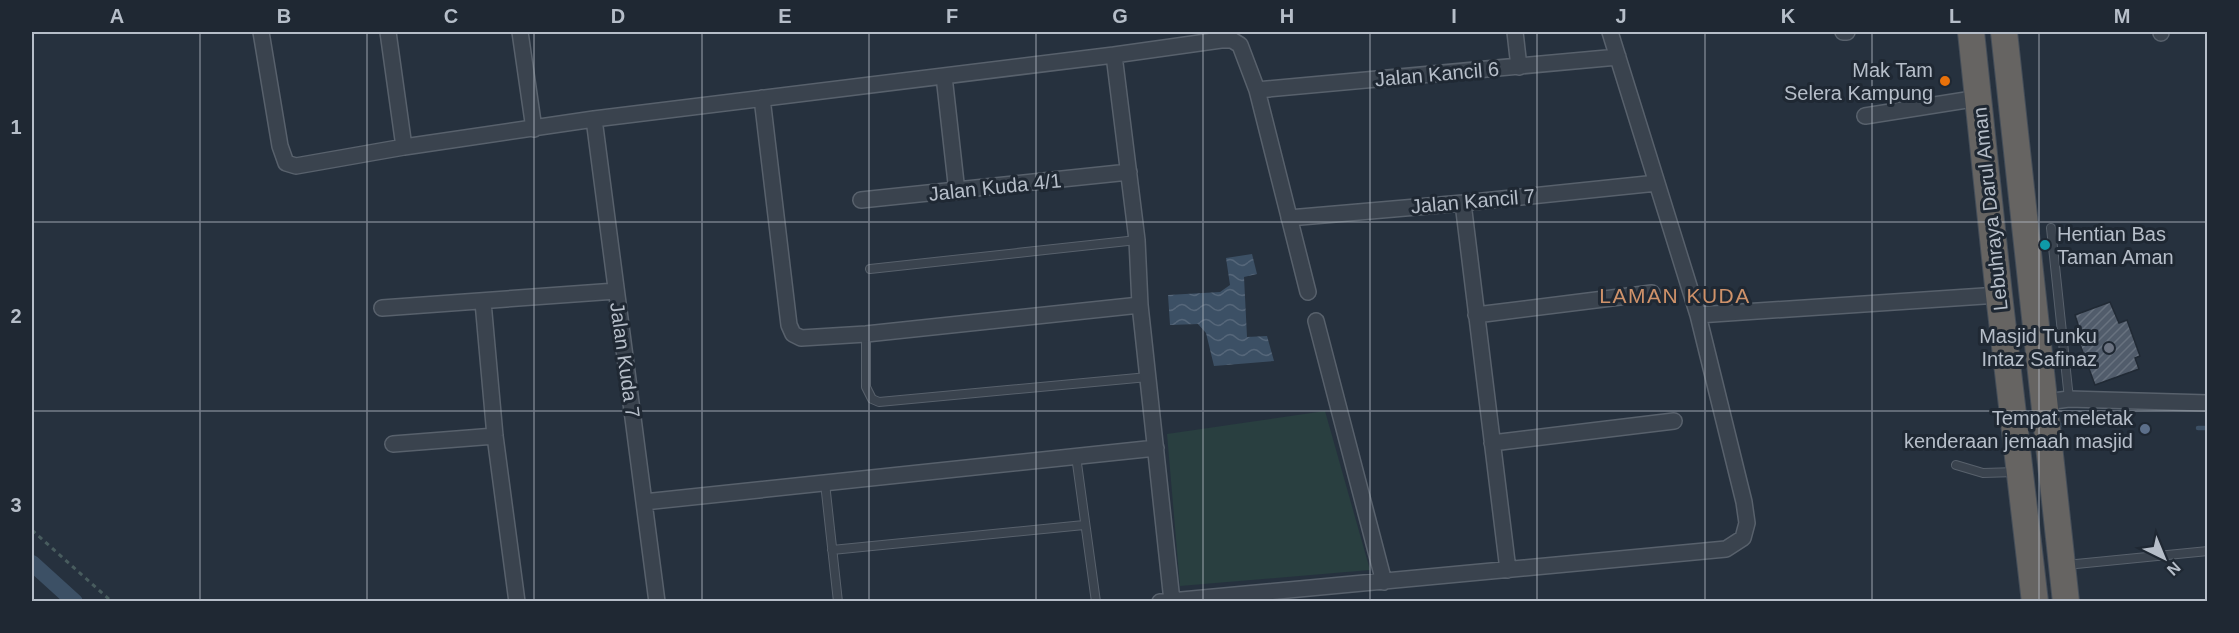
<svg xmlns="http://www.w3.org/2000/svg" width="2239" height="633" font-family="Helvetica,sans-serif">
<defs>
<pattern id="water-waves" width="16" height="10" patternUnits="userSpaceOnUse" patternTransform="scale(1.5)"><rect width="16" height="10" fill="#3c5065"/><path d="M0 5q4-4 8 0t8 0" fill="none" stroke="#56677a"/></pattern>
<pattern id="building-hatch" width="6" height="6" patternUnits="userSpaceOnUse" patternTransform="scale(1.5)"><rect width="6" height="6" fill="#515c6b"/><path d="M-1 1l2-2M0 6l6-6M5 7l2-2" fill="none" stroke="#68727f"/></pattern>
</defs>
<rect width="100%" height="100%" fill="#26313e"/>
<path fill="#293f40" d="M1325,411L1370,570L1180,586L1167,434Z"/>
<path fill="url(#water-waves)" d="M1252,254L1257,274L1244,277L1247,337L1267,336L1274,361L1214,366L1206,333L1198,324L1170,325L1168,295L1220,292L1230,285L1226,258Z"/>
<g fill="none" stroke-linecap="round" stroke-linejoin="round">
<path stroke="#3c5065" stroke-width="4.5" d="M2060,425H2074
M2198,428H2208"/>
<path stroke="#3c5065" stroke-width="16" d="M32,563L75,602"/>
</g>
<path fill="url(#building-hatch)" stroke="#212a35" stroke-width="1.5" d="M2110,302L2119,323L2127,320L2140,356L2135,358L2139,369L2095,385L2078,339L2082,337L2075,315Z"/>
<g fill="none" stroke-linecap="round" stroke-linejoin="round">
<g stroke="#58616c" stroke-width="10">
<path id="service" d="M2051,228L2069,399
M870,269L1137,240
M866,334V387L872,399L879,402L1148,377
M1076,456L1096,602
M1956,465L1983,473L2016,472
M825,483L838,602
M832,550L1084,525
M2066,565L2208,551"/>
</g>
<g stroke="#58616c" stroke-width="18">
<path id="minor" d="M261,32L280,146L286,163L296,166L404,147L594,119L1114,55L1221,40H1232L1240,45L1257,90L1308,292
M388,32L404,147
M520,32L534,129
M1515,32L1519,67
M1843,32H1847
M2161,32V33
M1114,55L1137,240L1140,305
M944,76L957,192
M1257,90L1618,57
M762,98L789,325L793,334L801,338L866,334L1140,305L1172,601
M1865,116L1979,98
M594,119L657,602
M861,200L1129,172
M1463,203L1508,570
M1289,218L1463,203L1657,183
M483,302L495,436L517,602
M382,308L616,291
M1476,315L1652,293
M1698,315L1999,295
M1316,321L1384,582
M2046,402L2069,399L2208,403
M1492,443L1674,421
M393,444L495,436
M644,502L1156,448
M1160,602L1726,549L1743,538L1747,523L1744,502L1698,315L1610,32"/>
</g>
<g stroke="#454e59" stroke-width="28">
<path id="trunk" d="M1971,32L1999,295L2035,602
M2004,32L2066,602"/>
</g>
<path stroke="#485c5e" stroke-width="3" stroke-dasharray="4.5 4.5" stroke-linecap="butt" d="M32,530L112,602"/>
<use href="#service" stroke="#3a434e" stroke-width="8"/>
<use href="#minor" stroke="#3a434e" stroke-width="15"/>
<use href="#trunk" stroke="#666462" stroke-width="26"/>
</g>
<path fill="none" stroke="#b6bec9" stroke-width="1.5" stroke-opacity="0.55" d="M200,32V602M367,32V602M534,32V602M702,32V602M869,32V602M1036,32V602M1203,32V602M1370,32V602M1537,32V602M1705,32V602M1872,32V602M2039,32V602M32,222H2208M32,411H2208"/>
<circle fill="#e8710a" stroke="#1f2833" stroke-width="2" cx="1945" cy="81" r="6"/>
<circle fill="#0f9aa8" stroke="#1f2833" stroke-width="2" cx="2045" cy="245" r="6"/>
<circle fill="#6b7280" stroke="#1f2833" stroke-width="2" cx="2109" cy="348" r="6"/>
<circle fill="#5c6f8a" stroke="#1f2833" stroke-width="2" cx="2145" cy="429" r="6"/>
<g text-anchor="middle" stroke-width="6" stroke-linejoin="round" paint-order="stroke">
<g font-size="20" fill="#b6bec9" stroke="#1f2833" text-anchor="end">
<text x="1933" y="77">Mak Tam<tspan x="1933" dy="23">Selera Kampung</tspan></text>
<text x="2057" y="241" text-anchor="start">Hentian Bas<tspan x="2057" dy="23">Taman Aman</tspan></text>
<text x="2097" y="343">Masjid Tunku<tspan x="2097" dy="23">Intaz Safinaz</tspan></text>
<text x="2133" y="425">Tempat meletak<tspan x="2133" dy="23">kenderaan jemaah masjid</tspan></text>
</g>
<g font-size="20" fill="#b6bec9" stroke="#1f2833">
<text transform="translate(1437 74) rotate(-5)" y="7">Jalan Kancil 6</text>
<text transform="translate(995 187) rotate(-6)" y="7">Jalan Kuda 4/1</text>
<text transform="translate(1473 201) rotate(-5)" y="7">Jalan Kancil 7</text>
<text transform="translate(1990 209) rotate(-96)" y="7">Lebuhraya Darul Aman</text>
<text transform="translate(625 360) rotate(82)" y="7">Jalan Kuda 7</text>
</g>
<g font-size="21" letter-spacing="1.5" fill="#cf926a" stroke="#1f2833">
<text x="1675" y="303">LAMAN KUDA</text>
</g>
</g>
<rect width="2239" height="633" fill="none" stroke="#1f2833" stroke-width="66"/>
<g transform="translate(2164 558) rotate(137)" stroke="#1f2833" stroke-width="4.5" paint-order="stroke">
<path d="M0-4.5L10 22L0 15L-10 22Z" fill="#b6bec9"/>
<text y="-9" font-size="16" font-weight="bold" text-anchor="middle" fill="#b6bec9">N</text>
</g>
<rect x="33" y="33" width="2173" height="567" fill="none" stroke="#b6bec9" stroke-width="2"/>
<g font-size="20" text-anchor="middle" font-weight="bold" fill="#b6bec9">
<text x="117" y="23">A</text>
<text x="284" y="23">B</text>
<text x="451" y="23">C</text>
<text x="618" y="23">D</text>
<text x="785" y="23">E</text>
<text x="952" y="23">F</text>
<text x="1120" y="23">G</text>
<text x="1287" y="23">H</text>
<text x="1454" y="23">I</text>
<text x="1621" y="23">J</text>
<text x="1788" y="23">K</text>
<text x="1955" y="23">L</text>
<text x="2122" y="23">M</text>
<text x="16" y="134">1</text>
<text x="16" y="323">2</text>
<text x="16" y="512">3</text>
</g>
</svg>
